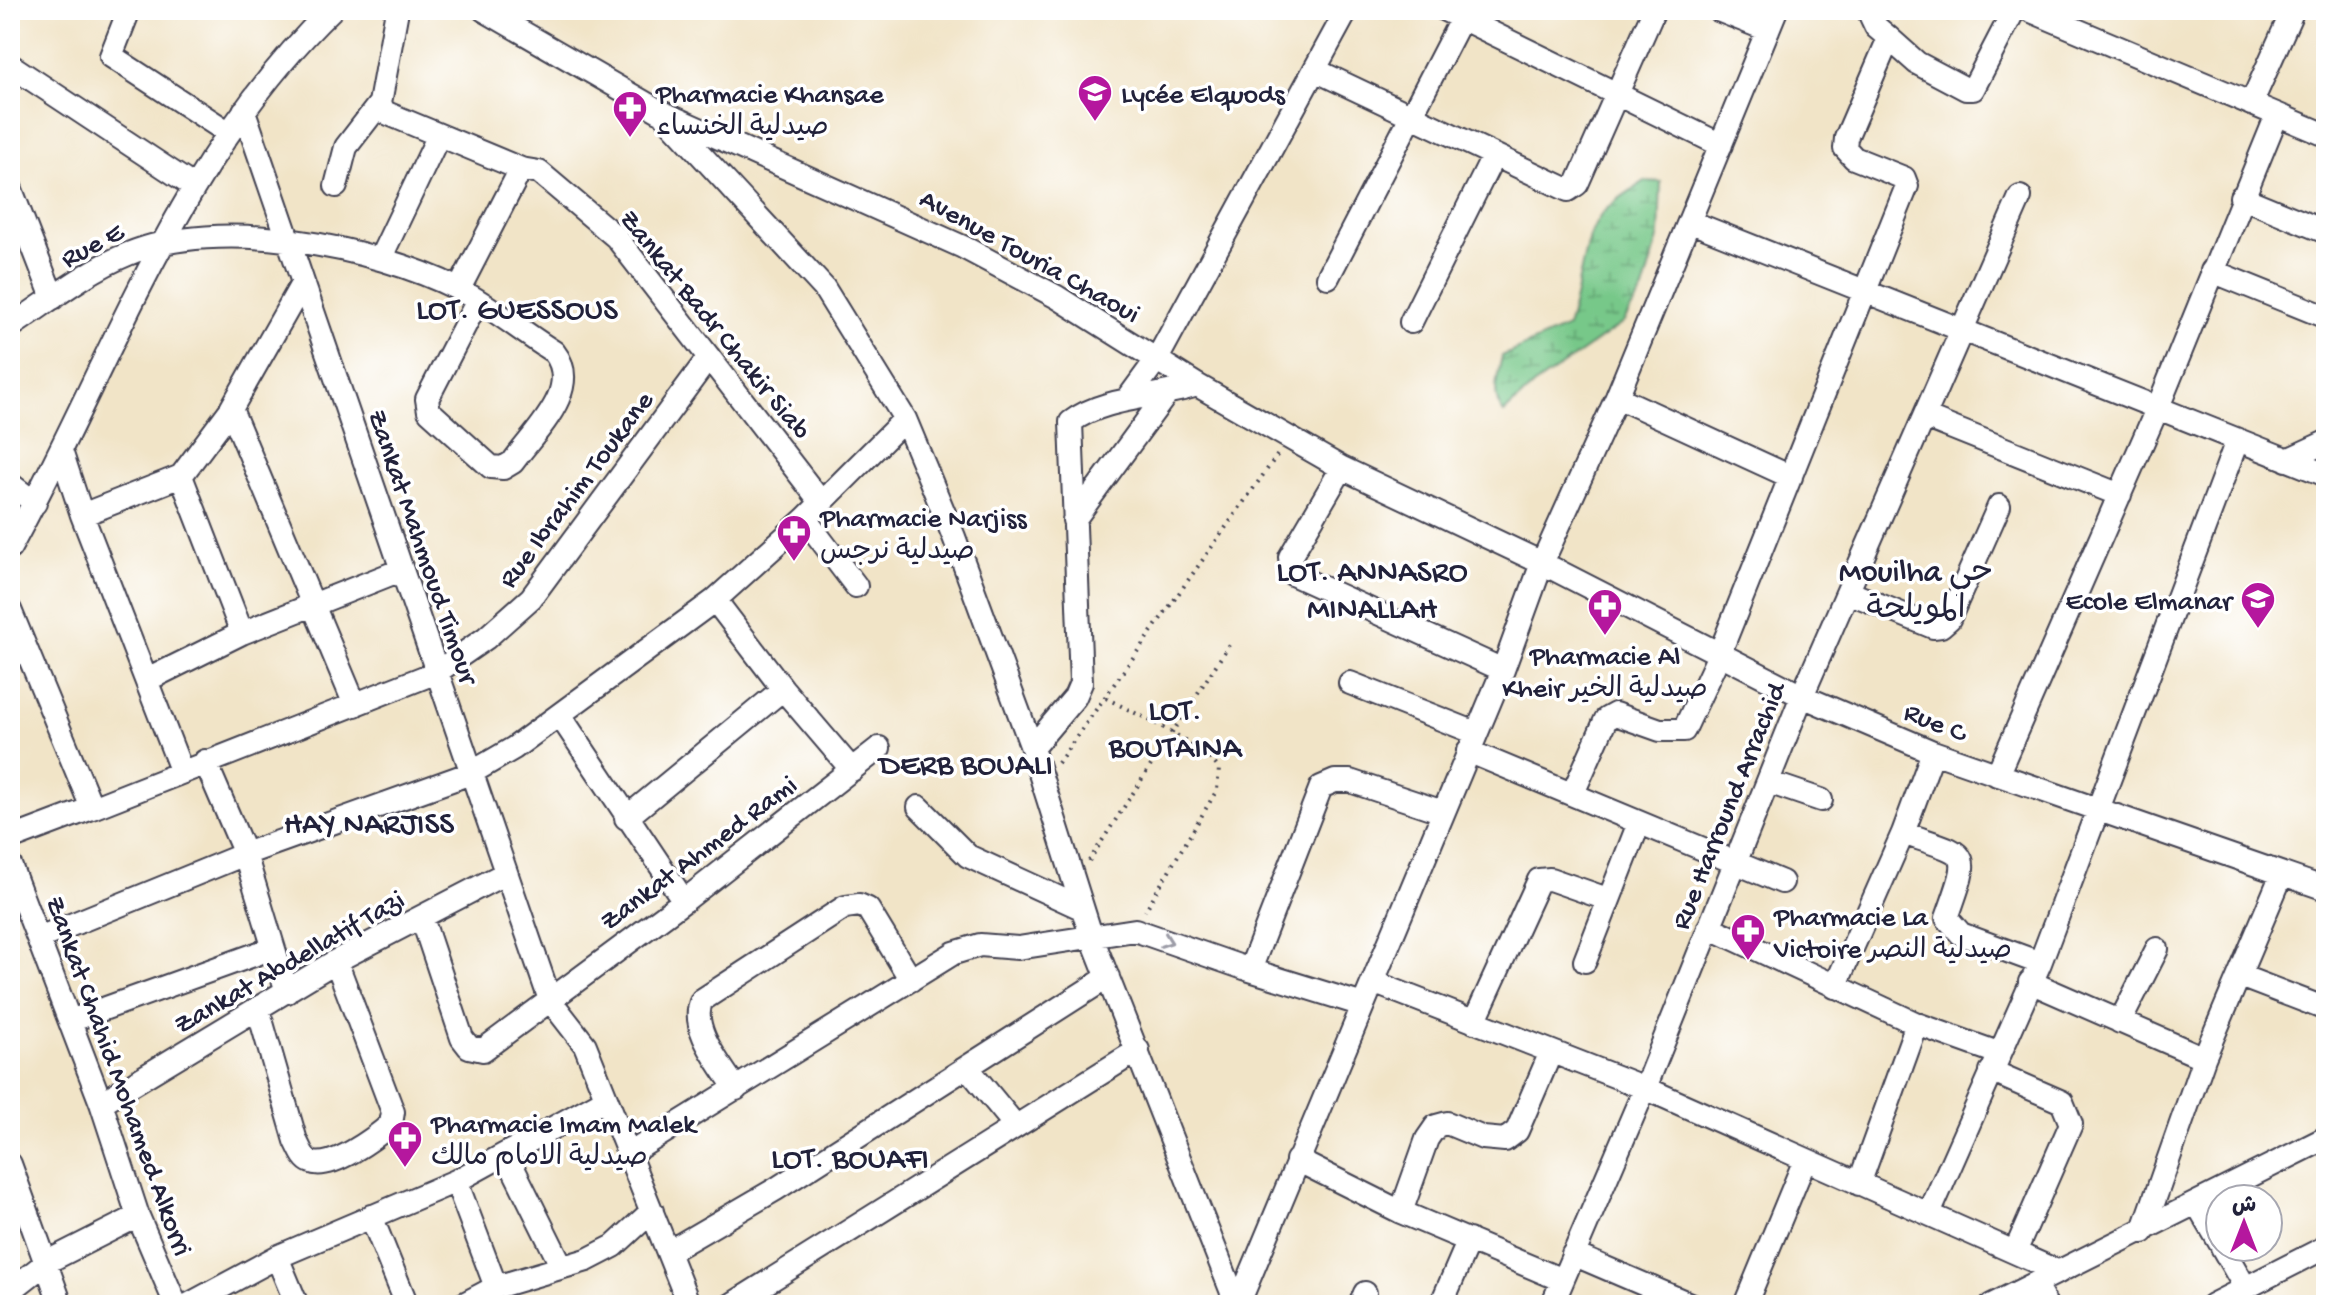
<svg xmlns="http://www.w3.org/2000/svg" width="2336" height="1315" font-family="'Gochi Hand','Playpen Sans Arabic',sans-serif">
<defs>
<pattern id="wetland-marsh" width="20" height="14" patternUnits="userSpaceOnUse" patternTransform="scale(2)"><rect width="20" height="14" fill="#77c889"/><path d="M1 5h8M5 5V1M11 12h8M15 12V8" fill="none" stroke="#61a271"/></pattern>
</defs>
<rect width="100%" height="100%" fill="#fff"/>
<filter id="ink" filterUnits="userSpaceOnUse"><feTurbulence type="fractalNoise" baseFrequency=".0125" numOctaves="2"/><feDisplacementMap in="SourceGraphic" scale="16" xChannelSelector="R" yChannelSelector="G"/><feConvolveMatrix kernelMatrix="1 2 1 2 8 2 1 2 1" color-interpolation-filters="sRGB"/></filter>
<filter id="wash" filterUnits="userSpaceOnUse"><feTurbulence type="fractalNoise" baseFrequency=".006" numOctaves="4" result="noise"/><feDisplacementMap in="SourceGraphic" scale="32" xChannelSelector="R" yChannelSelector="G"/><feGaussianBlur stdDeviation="1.8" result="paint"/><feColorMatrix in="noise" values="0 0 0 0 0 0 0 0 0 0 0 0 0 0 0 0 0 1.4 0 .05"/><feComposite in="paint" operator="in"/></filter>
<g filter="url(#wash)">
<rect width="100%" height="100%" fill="#f1e4c7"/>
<path fill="url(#wetland-marsh)" stroke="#4c7562" stroke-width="2" d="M1645,181L1661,182L1659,235L1643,290L1623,323L1533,386L1504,413C1490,396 1498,376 1502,356L1567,327C1579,295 1581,242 1601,215C1611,202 1631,191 1645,181Z"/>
</g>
<g filter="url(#ink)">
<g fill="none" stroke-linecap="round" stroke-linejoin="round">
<g stroke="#413f50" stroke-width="26">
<path id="minor" d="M129,10L111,56L229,133
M397,10L380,103L384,112L521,169L539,172L616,237L821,502
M484,10L659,111L963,247L1057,297L1197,385L1342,468L1542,563L1802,696L1933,752L2326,889
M1445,10L1721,145
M1718,10L1768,30
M1868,10L1876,27L1889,38
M2029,10L2326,135
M10,65L193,186
M1315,70L1568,190L1577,184L1654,10
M2251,104L2293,10
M244,111L550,1000L585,1045L689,1305
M666,117L824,288L905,419L954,537L1032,748L1091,935L1237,1305
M336,186L346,147L380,103
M10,187L53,298
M2241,197L2326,232
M1691,222L2326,475
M381,257L439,135
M2212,271L2326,317
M1328,277L1466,10
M459,289L521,169
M1411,322L1493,157
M10,327C48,302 86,271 128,254C219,216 373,246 458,289C491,306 522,332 554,352C583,389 535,431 513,462L503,468L491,467L429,411L427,399L477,302
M1617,397L1791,477
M1127,400L1157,359L1347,10
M231,409L355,705
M1925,417L2120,495
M62,454L82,515L181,770
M2287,460L2326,442
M1342,468L1290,557L1292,574L1503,670
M181,476L242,633
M10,484L35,503
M82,515L181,476L231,409L302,284
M805,519L856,586
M1074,520L1165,396
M10,548C110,366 178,158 331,10
M1848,592L1933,627L1941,626L1949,619L1999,506
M715,600L783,689L852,770
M10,610L92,808L437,672L486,638L531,598L709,357
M149,679L242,633L401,570
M1350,683L1476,733
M561,717L684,901
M1032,748L1075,697L1081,683L1071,422C1103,397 1159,398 1197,385
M1468,751L1782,882
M205,761L245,854L287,992
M1997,775L2158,407L2277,115
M1768,782L1821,800
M1573,793L1606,719L1615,714L1660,730H1684L1719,655L1907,186L1904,178L1854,158L1845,148L1846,138L1889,38L1917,63L1966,89H1973L2014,10
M919,807L968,856L1081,908
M626,818L783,689
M1903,833C1972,857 1972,847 1947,918L1961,934L2040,963
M10,839L92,808
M10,865L101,1103L138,1216L176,1305
M422,918L462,1038L469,1047L483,1050L684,901L879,748
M1709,927L1917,1024L1998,1053
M39,938L245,854L471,773L514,748L715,600L805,519L905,419
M1585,961L1639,823
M1250,970L1321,787L1335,781H1350L1443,812
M2240,976L2326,1009
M1373,982L1645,1088L2059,1272
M2030,982L2204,1058
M1835,987L1903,833L1933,752
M258,1009L296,1141C300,1148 303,1159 311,1162C331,1171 376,1137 391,1124L393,1112L336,961
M70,1021L273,948
M1474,1022L1539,880L1550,879L1607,899
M2120,1022L2157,949
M967,1067L1014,1124
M1991,1071L2062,1102L2071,1124L2015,1252
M736,1089C722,1066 688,1027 702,1000L845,907L859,905L868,909L911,980
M101,1103L336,961L506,873
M629,1154L954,953L980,945L1018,948L1135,930L1250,970L1363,1005
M507,1156L562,1267
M1297,1160L1401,1212L1562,1280
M10,1164L61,1305
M456,1181L496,1287
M1859,1184L1917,1024
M2197,1204L2220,1243
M1401,1212L1427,1139L1436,1126L1447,1123L1483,1138L1505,1140L1517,1131L1551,1052
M1929,1214L2040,963L2237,441
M371,1216L407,1305
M2143,1232L2204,1058L2282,874
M2222,1247L2245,1287
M668,1252L776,1189L1108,977
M1573,1254L1692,1305
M277,1257L297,1305
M2034,1284L2046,1305
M10,1291L47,1262L138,1216
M188,1305L277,1257L456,1181L606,1099
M462,1305L496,1287L587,1260L614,1246L652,1211
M731,1305L1138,1050
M1238,1305L1503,670L1542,563L1617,397L1776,10
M1360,1305L1365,1293
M1441,1305L1469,1240
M1552,1305L1645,1088L1802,696L2020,197
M1745,1305L1805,1160
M1992,1305L2326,1138
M2212,1305L2326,1247"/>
</g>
<path stroke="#413f50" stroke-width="4" stroke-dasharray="2 6" stroke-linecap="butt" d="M1106,698C1137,715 1199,741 1219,769L1217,790L1145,911
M1058,763L1278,454
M1089,861L1229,645"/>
<use href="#minor" stroke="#fff" stroke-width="22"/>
</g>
<defs><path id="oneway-chevron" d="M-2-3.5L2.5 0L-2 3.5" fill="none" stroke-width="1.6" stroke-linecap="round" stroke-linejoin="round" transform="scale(2)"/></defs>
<use stroke="#9c9ca7" href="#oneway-chevron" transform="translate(1167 941) rotate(20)"/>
</g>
<defs>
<g id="school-pin" transform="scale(1.8)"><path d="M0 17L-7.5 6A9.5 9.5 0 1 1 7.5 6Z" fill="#b5179e" stroke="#fff"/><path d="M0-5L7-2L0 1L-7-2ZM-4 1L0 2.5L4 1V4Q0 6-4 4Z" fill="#fff"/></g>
<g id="pharmacy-pin" transform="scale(1.8)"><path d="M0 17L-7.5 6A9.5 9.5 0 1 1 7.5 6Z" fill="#b5179e" stroke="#fff"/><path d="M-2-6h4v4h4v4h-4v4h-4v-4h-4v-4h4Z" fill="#fff"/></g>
</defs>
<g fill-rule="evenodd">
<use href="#school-pin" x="1095" y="92"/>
<use href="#pharmacy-pin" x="630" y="108"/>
<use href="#pharmacy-pin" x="794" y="532"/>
<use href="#school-pin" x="2258" y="599"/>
<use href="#pharmacy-pin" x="1605" y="606"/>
<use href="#pharmacy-pin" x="1748" y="931"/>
<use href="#pharmacy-pin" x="405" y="1138"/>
</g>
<g text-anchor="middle" stroke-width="7" stroke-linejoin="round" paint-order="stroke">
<g font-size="28" fill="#22223b" stroke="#fff" text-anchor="start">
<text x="656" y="102">Pharmacie Khansae<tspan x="656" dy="32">صيدلية الخنساء</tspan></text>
<text x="1121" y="102">Lycée Elquods</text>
<text x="820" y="526">Pharmacie Narjiss<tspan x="820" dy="32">صيدلية نرجس</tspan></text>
<text x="2232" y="609" text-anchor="end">Ecole Elmanar</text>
<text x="1605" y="664" text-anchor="middle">Pharmacie Al<tspan x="1605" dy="32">Kheir صيدلية الخير</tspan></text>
<text x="1774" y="925">Pharmacie La<tspan x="1774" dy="32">Victoire صيدلية النصر</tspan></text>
<text x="431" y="1132">Pharmacie Imam Malek<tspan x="431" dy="32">صيدلية الامام مالك</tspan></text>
</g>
<g font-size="28" fill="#22223b" stroke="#fff">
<text transform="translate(91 243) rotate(-28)" y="10">Rue E</text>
<text transform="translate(1031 254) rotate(29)" y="10">Avenue Touria Chaoui</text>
<text transform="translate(717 323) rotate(51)" y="10">Zankat Badr Chakir Siab</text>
<text transform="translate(574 488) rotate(-53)" y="10">Rue Ibrahim Toukane</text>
<text transform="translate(425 546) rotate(71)" y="10">Zankat Mahmoud Timour</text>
<text transform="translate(1936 720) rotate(22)" y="10">Rue C</text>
<text transform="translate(1726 805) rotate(-68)" y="10">Rue Harround Arrachid</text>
<text transform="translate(697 851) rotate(-37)" y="10">Zankat Ahmed Rami</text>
<text transform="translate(288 960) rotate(-30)" y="10">Zankat Abdellatif Tazi</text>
<text transform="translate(121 1075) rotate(70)" y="10">Zankat Chahid Mohamed Alkorri</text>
</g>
<g font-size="32" fill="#22223b" stroke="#fff">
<text x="517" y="318">LOT. GUESSOUS</text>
<text x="1372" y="580">LOT. ANNASRO<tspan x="1372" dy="37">MINALLAH</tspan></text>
<text x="1916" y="580">Mouilha حي<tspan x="1916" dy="37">المويلحة</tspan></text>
<text x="1175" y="719">LOT.<tspan x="1175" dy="37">BOUTAINA</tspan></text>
<text x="966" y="773">DERB BOUALI</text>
<text x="369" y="832">HAY NARJISS</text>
<text x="850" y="1167">LOT. BOUAFI</text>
</g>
</g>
<rect width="2336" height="1315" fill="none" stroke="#fff" stroke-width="40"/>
<g transform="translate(2244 1223)"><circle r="38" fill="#ffffff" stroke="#a7a7b1" stroke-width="2"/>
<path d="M0-6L14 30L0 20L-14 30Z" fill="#b5179e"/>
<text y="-12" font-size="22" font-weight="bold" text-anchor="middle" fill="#22223b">ش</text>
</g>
</svg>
